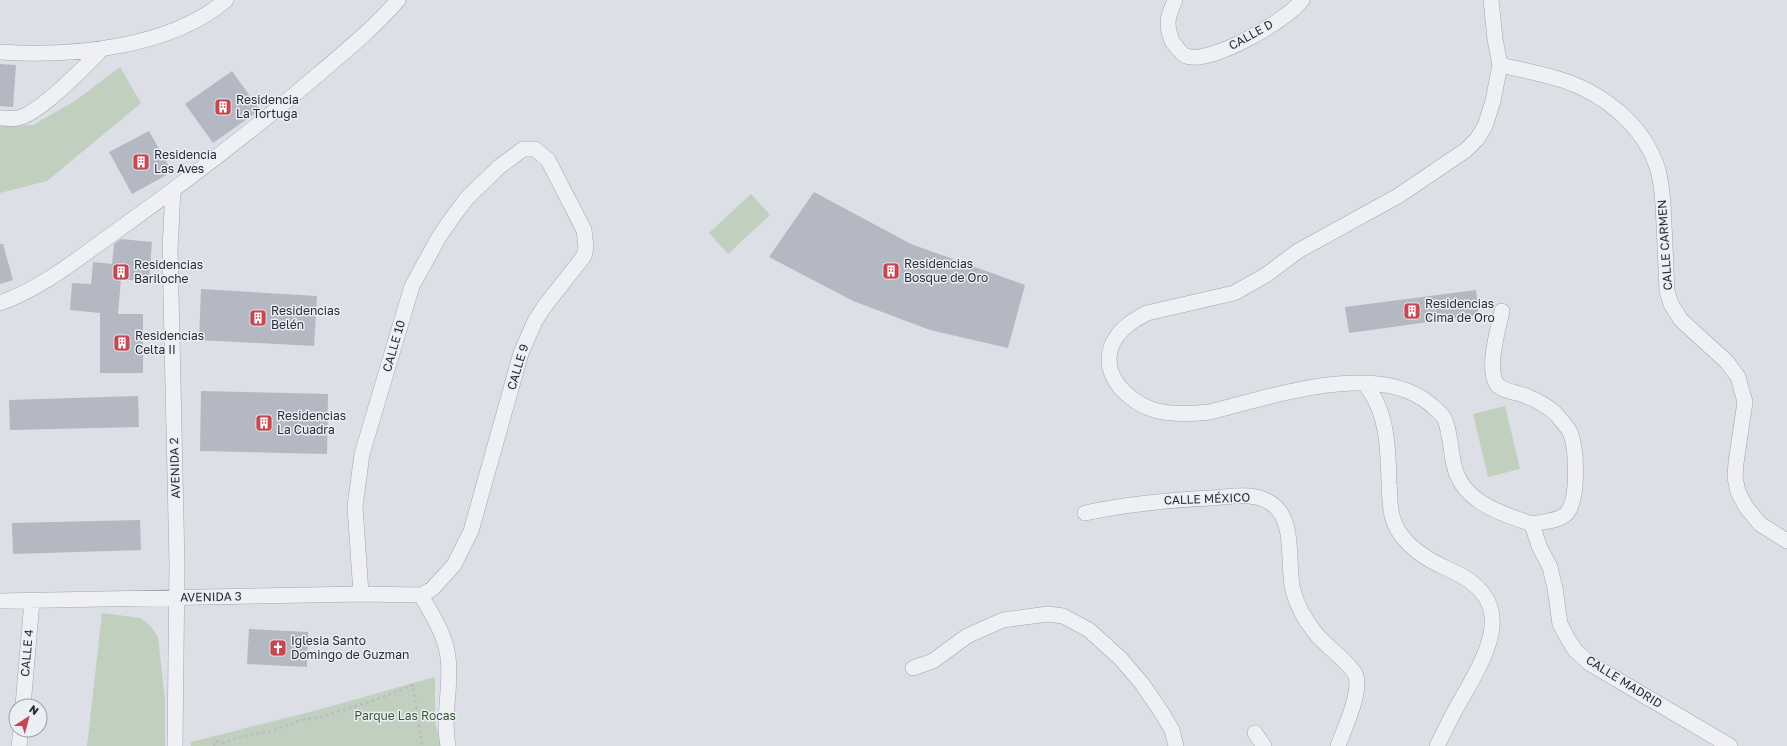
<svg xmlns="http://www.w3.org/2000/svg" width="1787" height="746" font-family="'Golos Text',sans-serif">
<rect width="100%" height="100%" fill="#dcdfe5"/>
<path fill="#c1cfbe" d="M120,67L141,103L47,181L0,193V126L33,125L75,101Z
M751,194L770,215L728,254L709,233Z
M1505,406L1520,469L1488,477L1473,414Z
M102,613L141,618L152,628L158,637L165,700V746H87Z
M435,677V722L441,746H191V742L314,711Z"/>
<path fill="#b4b8c2" d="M0,64L16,65L13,107L0,106Z
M232,71L260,110L213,143L185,104Z
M149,131L172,172L132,194L109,152Z
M814,192L911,244L1025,285L1008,348L930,330L853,301L769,257Z
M121,239L152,242L149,282L121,279L118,314H143V373H100V313L70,310L72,283L91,284L93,262L112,264L114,244Z
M0,244H3L13,280L0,284Z
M201,289L317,296L314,346L199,340Z
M1476,290L1479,315L1349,333L1345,307Z
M201,391L328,394L327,454L200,451Z
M138,396L139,427L10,430L9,400Z
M140,520L141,550L13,554L12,523Z
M249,629L308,632L307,667L247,664Z"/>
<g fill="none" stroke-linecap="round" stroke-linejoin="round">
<g stroke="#a2a6af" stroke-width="16">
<path id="minor" d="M1175,0C1168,16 1165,24 1172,41C1175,45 1182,55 1186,56C1210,65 1288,20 1302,0
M1491,0L1495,39L1500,65L1493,101L1485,126L1477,139L1466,150L1398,196L1298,251L1266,275L1234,293L1147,313C1139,317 1131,322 1124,328C1091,360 1118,398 1154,410C1172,415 1191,414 1210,412C1270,397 1375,360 1429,403C1434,408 1443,414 1445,420C1450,431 1451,453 1454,465C1462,502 1500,513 1532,524
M0,52C71,57 170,48 226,0
M1500,65C1522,70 1544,74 1565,81C1606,95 1645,127 1658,170C1663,188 1663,206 1664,224C1665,247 1666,269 1667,291L1671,304L1681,320L1727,362L1738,377L1745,402L1736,463L1735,477L1738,492L1746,507L1760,524L1787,541
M0,118C6,118 13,119 18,118C40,114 86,65 103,48
M173,190L170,249L177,565L175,746
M0,303C43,288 81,256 118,230C188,180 256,128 321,72C348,49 375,27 398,0
M1502,311C1498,330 1487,365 1496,383C1501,392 1518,392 1526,396C1536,400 1547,406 1555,413C1560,419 1566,425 1570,432C1577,449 1579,501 1566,514C1559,521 1541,522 1532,524
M1364,383C1388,411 1388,448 1389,483C1390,496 1389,510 1394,522C1402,544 1427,560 1448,569C1518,599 1491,647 1462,698C1453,713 1445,730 1437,746
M1085,513C1127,504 1168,500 1211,498C1229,497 1250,492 1267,501C1298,516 1286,563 1293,590C1297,606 1306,622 1317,635C1325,645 1352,665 1356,676C1361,694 1344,729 1338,746
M1532,524L1539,546L1550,567L1555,588L1560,624L1568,639L1575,650L1589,663L1730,746
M361,594L355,506L362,454L412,286L439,237L452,218L467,198L499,167L523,149H535L548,160L584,230L586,247L584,256L544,307L535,321L521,353L471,531L454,565L432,589L421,595
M421,595C432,615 445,634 448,657C452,687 442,716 448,746
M0,601L361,594L421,595
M913,668L933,661L967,636L1003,620L1048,614L1063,616L1089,630L1121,659L1143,685L1162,713L1172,730L1176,746
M23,706L32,601
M1255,733L1264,746
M19,746L21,730"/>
</g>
<path stroke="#bbbdc4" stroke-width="2.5" stroke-dasharray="3 3" stroke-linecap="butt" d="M214,746L215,741L224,743L243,736L269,732L299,721L327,715L373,701L413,685L422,746"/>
<use href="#minor" stroke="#eff0f4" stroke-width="15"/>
</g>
<defs>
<g id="building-square" transform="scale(0.9)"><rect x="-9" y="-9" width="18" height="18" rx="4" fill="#c54751" stroke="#ebeef3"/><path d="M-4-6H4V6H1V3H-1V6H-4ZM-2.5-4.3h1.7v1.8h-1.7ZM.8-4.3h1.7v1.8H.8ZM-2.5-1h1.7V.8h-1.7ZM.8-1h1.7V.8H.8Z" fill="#fff"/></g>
<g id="church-square" transform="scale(0.9)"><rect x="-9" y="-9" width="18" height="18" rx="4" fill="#c54751" stroke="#ebeef3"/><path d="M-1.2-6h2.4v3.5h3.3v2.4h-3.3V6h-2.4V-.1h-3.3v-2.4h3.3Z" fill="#fff"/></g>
</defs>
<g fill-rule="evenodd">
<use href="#building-square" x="223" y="107"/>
<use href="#building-square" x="141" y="162"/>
<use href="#building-square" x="891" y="271"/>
<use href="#building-square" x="121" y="272"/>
<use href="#building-square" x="1412" y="311"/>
<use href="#building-square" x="258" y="318"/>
<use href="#building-square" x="122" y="343"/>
<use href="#building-square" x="264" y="423"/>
<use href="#church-square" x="278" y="648"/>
</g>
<g text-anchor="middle" stroke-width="3" stroke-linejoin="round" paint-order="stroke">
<g font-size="12" fill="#272d3b" stroke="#ebeef3">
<text transform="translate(1251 35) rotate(-29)" y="4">CALLE D</text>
<text transform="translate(1665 245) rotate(-94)" y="4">CALLE CARMEN</text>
<text transform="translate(394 346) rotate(-74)" y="4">CALLE 10</text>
<text transform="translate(518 367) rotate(-73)" y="4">CALLE 9</text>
<text transform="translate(175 468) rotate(-92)" y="4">AVENIDA 2</text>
<text transform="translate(1207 499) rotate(-2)" y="4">CALLE MÉXICO</text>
<text transform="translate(211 597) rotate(-1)" y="4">AVENIDA 3</text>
<text transform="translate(27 653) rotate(-85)" y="4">CALLE 4</text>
<text transform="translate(1624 682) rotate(32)" y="4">CALLE MADRID</text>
</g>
<g font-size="12" fill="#272d3b" stroke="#ebeef3" text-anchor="start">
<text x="236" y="104">Residencia<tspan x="236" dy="14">La Tortuga</tspan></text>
<text x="154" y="159">Residencia<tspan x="154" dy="14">Las Aves</tspan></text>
<text x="904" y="268">Residencias<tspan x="904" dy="14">Bosque de Oro</tspan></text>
<text x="134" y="269">Residencias<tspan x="134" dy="14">Bariloche</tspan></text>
<text x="1425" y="308">Residencias<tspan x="1425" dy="14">Cima de Oro</tspan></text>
<text x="271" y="315">Residencias<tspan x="271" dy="14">Belén</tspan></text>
<text x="135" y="340">Residencias<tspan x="135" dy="14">Celta II</tspan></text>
<text x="277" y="420">Residencias<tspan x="277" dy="14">La Cuadra</tspan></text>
<text x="291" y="645">Iglesia Santo<tspan x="291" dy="14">Domingo de Guzman</tspan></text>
</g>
<g font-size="12" fill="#395635" stroke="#ebeef3">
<text x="405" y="720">Parque Las Rocas</text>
</g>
</g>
<g transform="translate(28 718) rotate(36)"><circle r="19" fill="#ebeef3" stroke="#9da1a9"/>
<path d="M0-3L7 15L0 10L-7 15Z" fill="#c54751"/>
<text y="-6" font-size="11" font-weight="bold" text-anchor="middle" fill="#272d3b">N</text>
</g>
</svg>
